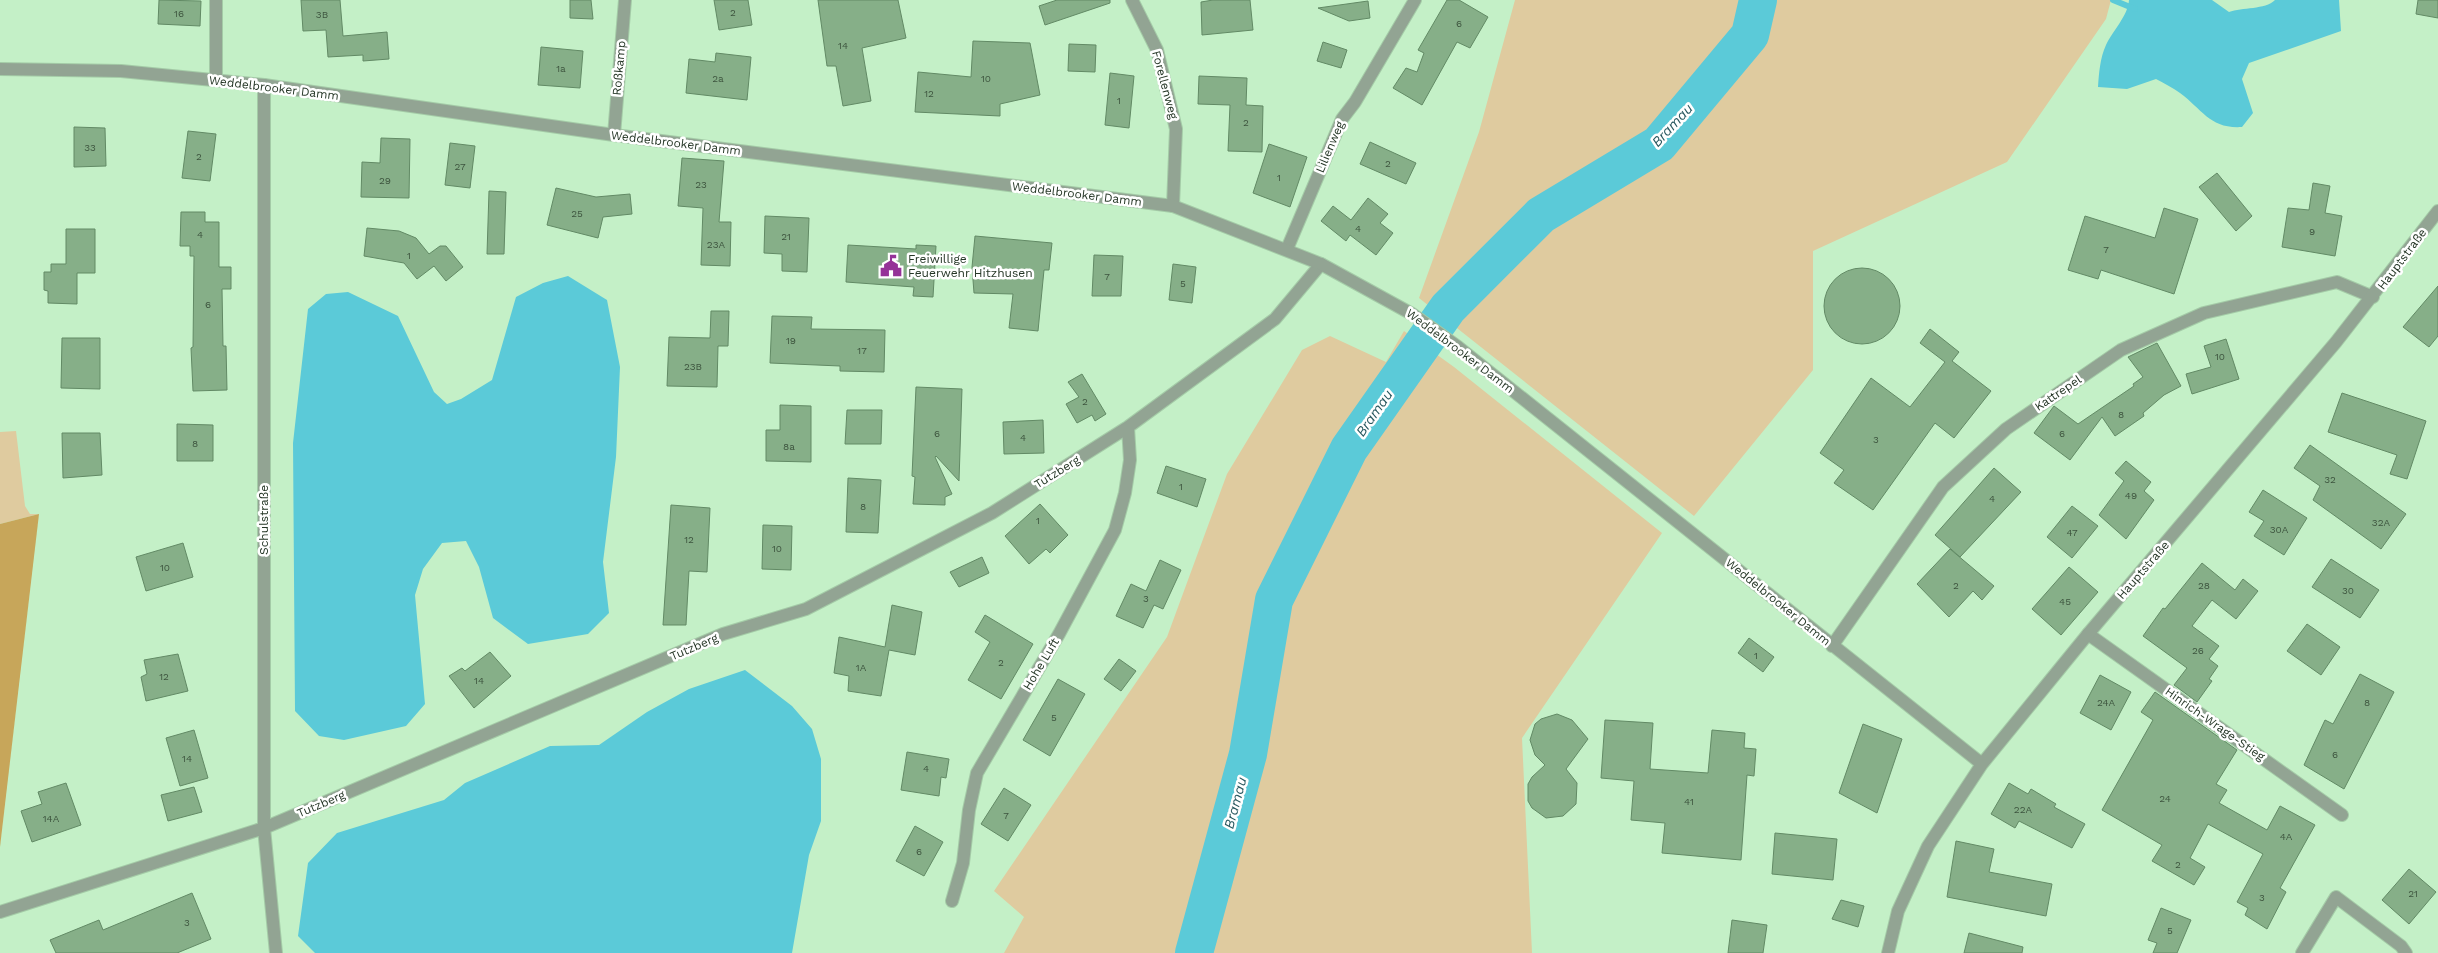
<svg xmlns="http://www.w3.org/2000/svg" width="2438" height="953" font-family="'Work Sans',sans-serif">
<rect width="100%" height="100%" fill="#c4f0c7"/>
<path fill="#dfcb9f" d="M1515,0H2111L2106,19L2007,162L1813,251V370L1694,516L1419,298L1479,132Z
M1404,331L1454,367L1662,533L1522,738L1532,953H1004L1024,917L994,891L1167,637L1227,474L1302,350L1330,336L1386,362Z
M16,431L25,506L30,514H39L0,524V432Z"/>
<path fill="#c7a65a" d="M39,514L0,847V524Z"/>
<path fill="#5bcad8" d="M2129,0H2212L2229,12C2242,7 2265,10 2275,0H2339L2341,31L2249,63L2242,79L2253,113L2242,127C2210,129 2203,110 2180,93C2173,88 2164,83 2156,79L2127,89L2098,87C2099,73 2100,58 2106,45C2113,30 2128,16 2129,0Z
M568,276L607,300L620,367L616,457L603,562L609,613L588,634L528,644L493,618L479,567L466,541L442,543L423,569L415,595L425,704L406,726L344,740L319,736L295,711L293,443L308,309L326,294L348,292L398,316L434,392L447,404L461,399L492,380L516,297L543,283Z
M745,670L792,706L812,729L821,759V821L809,855L792,953H315L298,936L308,863L337,833L444,800L465,783L550,746L599,745L647,712L689,689Z"/>
<g fill="none" stroke-linecap="round" stroke-linejoin="round">
<path stroke="#5bcad8" stroke-width="6" d="M2113,0L2135,9"/>
<path stroke="#5bcad8" stroke-width="38" d="M1194,953L1248,754L1274,600L1349,449L1448,308L1541,215L1659,144L1750,35L1758,0"/>
</g>
<path fill="#86af88" stroke="#628a65" d="M159,0L201,1L200,26L158,24Z
M301,0H340L343,36L387,32L389,59L363,61V55L328,57L326,30L303,31Z
M570,0H591L593,19L570,18Z
M714,0H748L752,25L719,30Z
M818,0H898L906,38L862,48L871,101L843,106L836,66H827Z
M1057,0H1110V3L1045,25L1039,6Z
M1213,0H1250L1253,30L1202,35L1201,2Z
M1447,0H1459L1488,17L1470,48L1457,42L1422,105L1393,88L1406,68L1417,72L1424,53L1418,50Z
M2418,0H2438V18L2416,14Z
M1368,1L1370,18L1349,21L1318,8Z
M973,41L1030,43L1040,95L1000,104V116L915,112L918,72L971,77Z
M1323,42L1347,50L1341,68L1317,61Z
M1069,44L1096,45L1095,72L1068,71Z
M541,47L583,51L580,88L538,85Z
M716,53L751,57L747,100L686,93L689,59L715,62Z
M1110,73L1134,76L1129,128L1105,125Z
M1199,76L1247,78L1246,105L1263,106L1262,152L1228,151L1230,105L1198,104Z
M74,127L105,128L106,166L74,167Z
M188,131L216,134L210,181L182,178Z
M381,138L410,139L409,198L361,197L362,162L380,163Z
M1370,142L1416,163L1406,184L1360,164Z
M450,143L475,146L470,188L445,185Z
M1269,144L1307,157L1290,207L1253,193Z
M682,158L724,161L719,222H731L730,266L701,265L703,208L678,206Z
M2217,173L2252,216L2236,231L2199,187Z
M2313,183L2330,186L2325,213L2342,216L2335,256L2282,247L2288,208L2309,210Z
M556,188L596,197L630,194L632,214L603,217L598,238L547,225Z
M489,191L506,192L504,254H487Z
M1368,198L1388,214L1380,223L1393,233L1376,255L1350,235L1346,241L1321,221L1333,206L1351,220Z
M2164,208L2198,219L2174,294L2101,270L2098,279L2068,270L2085,216L2155,238Z
M181,212H205V222H219V267H231V289H222L223,346H226L227,390L193,391L191,348L193,347L194,256H190V246H180Z
M765,216L809,218L807,272L782,271V254L764,253Z
M367,228L399,231L416,238L429,254L440,246H446L463,267L446,281L434,266L417,279L404,263L364,256Z
M66,229H95V273H77V304L48,303V291L44,290V272H51V264H66Z
M975,236L1052,243L1049,270H1044L1038,331L1009,328L1013,294L974,293L972,267Z
M848,245L916,249V245L936,246L933,297L913,296L914,287L846,282Z
M1094,255L1123,256L1121,296H1092Z
M1173,264L1196,267L1192,303L1169,300Z
M1824 306a38 38 0 1 1 76 0a38 38 0 1 1-76 0Z
M2438,286V336L2429,347L2403,327Z
M711,311H729L728,346H718L717,387L667,386L669,337L710,338Z
M772,316L812,317L811,329L885,330L884,372L840,371V366L770,363Z
M1930,329L1959,352L1952,361L1991,391L1954,438L1935,423L1873,510L1834,483L1844,470L1820,453L1871,378L1910,407L1945,362L1920,343Z
M62,338H100V389L61,388Z
M2226,339L2239,379L2192,394L2186,374L2211,367L2204,346Z
M2157,343L2181,386L2164,395L2143,413L2144,416L2115,436L2102,417L2070,460L2034,433L2054,406L2078,424L2134,386L2133,384L2143,377L2128,357Z
M1082,374L1106,414L1095,421L1092,415L1077,423L1066,404L1079,397L1068,382Z
M916,387L962,389L959,481L936,456L935,457L952,494L945,497V505L913,504L915,477L912,476Z
M2342,393L2426,421L2407,479L2390,474L2397,455L2328,432Z
M780,405L811,406V462L766,461V430H780Z
M847,410H882L881,444H845Z
M1043,420L1044,453L1004,454L1003,422Z
M177,424L213,425V461H177Z
M62,433H100L102,475L63,478Z
M2310,445L2406,514L2381,549L2313,500L2320,486L2294,468Z
M2126,461L2151,482L2144,491L2154,500L2126,539L2099,515L2124,481L2115,473Z
M1166,466L1206,479L1197,507L1157,493Z
M1994,468L2021,492L1960,557L1935,535Z
M848,478L881,480L878,533L846,532Z
M2263,490L2307,518L2284,555L2254,536L2264,521L2249,512Z
M1040,504L1068,535L1050,553L1046,549L1029,564L1005,536Z
M671,505L710,508L707,572L689,571L686,625H663Z
M2072,506L2098,526L2072,558L2047,537Z
M763,525L792,526L791,570L762,569Z
M183,543L193,577L146,591L136,557Z
M1950,549L1994,586L1982,600L1973,591L1949,617L1917,584Z
M982,557L989,573L959,587L950,572Z
M2331,559L2379,590L2360,618L2312,587Z
M1160,560L1181,570L1163,609L1154,605L1143,628L1116,616L1131,584L1146,591Z
M2202,563L2235,590L2243,579L2258,591L2236,619L2212,600L2192,626L2219,646L2209,659L2218,666L2209,679L2212,681L2197,702L2174,685L2187,668L2143,636L2163,608L2165,609Z
M2069,567L2098,592L2061,635L2032,609Z
M892,605L922,612L915,655L889,650L881,696L848,691L849,676L834,673L839,637L885,647Z
M985,615L1033,644L1001,699L968,680L990,642L975,632Z
M2307,624L2340,647L2321,675L2287,651Z
M1749,638L1774,657L1763,672L1738,653Z
M490,652L511,676L474,708L449,676L462,668L465,671Z
M178,654L188,691L146,701L141,677L147,674L144,660Z
M1119,659L1136,671L1121,691L1104,679Z
M2360,674L2394,692L2344,789L2304,765L2325,720L2333,724Z
M2100,675L2131,692L2111,730L2080,713Z
M1058,679L1085,694L1050,756L1023,740Z
M2155,692L2237,750L2216,784L2227,790L2219,803L2267,830L2280,806L2315,825L2280,888L2286,892L2267,929L2245,915L2248,908L2237,902L2263,854L2208,824L2190,858L2205,867L2194,885L2152,861L2162,845L2102,810L2153,720L2141,712Z
M1557,714L1572,720L1588,739L1566,769L1577,783L1576,804L1563,816L1546,818L1532,808L1528,801V784L1532,777L1545,765L1535,755L1530,740L1535,724L1541,719Z
M1605,720L1653,723L1650,769L1708,773L1712,730L1745,733L1744,748L1756,749L1754,776L1747,775L1741,860L1662,853L1665,823L1631,820L1634,781L1601,778Z
M1863,724L1902,739L1877,813L1839,793Z
M194,730L208,778L180,786L166,738Z
M907,752L949,759L946,778L941,777L939,796L901,790Z
M66,783L81,825L32,842L21,811L42,804L38,792Z
M2009,783L2028,794L2031,789L2056,804L2054,807L2085,824L2072,848L2019,821L2015,828L1991,814Z
M194,787L202,812L168,821L161,795Z
M1004,788L1031,805L1008,841L981,824Z
M915,826L943,842L924,876L896,861Z
M1775,833L1837,839L1833,880L1772,874Z
M1956,841L1994,849L1989,872L2052,884L2046,916L1947,897Z
M2409,869L2436,892L2409,924L2382,900Z
M192,893L211,939L177,953H56L50,940L99,920L103,930Z
M1841,900L1864,906L1858,927L1832,919Z
M2161,908L2191,920L2177,953H2153L2157,943L2148,940Z
M1732,920L1767,925L1763,953H1728Z
M1969,933L2023,947L2022,953H1964Z"/>
<g fill="none" stroke-linecap="round" stroke-linejoin="round">
<g stroke="#a4cba7" stroke-width="14">
<path id="minor" d="M1132,0L1157,50L1176,129L1173,206
M216,80V0
M264,85V828L276,953
M614,135L625,0
M1287,249L1342,119L1355,102L1415,0
M2088,634L2342,815
M1832,646L1943,487L2006,429L2121,350L2204,313L2337,282L2373,297
M952,901L963,863L969,810L977,773L1059,634L1115,530L1125,493L1130,460L1128,427
M0,912L264,828L723,634L806,609L992,513L1128,427L1275,319L1321,264
M2302,953L2336,897L2401,946L2406,953"/>
</g>
<g stroke="#a4cba7" stroke-width="14">
<path id="tertiary" d="M0,69L121,71L264,85L614,135L1173,206L1321,264L1412,314L1458,347L1982,764
M1888,953L1898,911L1928,846L1982,764L2088,634L2336,342L2438,211"/>
</g>
<use href="#minor" stroke="#92a493" stroke-width="12"/>
<use href="#tertiary" stroke="#92a493" stroke-width="12"/>
</g>
<defs>
<g id="civic-bare" transform="scale(1.725)"><path d="M-.6-6.5H3V-4.5H.6V-3L4-1V1h2V6H-6V1h2V-1L-.6-3ZM-1.2 2.5V6h2.4V2.5Z" fill="#953298" stroke="#fff" stroke-width="2.5" paint-order="stroke"/></g>
</defs>
<g fill-rule="evenodd">
<use href="#civic-bare" x="891" y="266"/>
</g>
<g text-anchor="middle" stroke-width="5" stroke-linejoin="round" paint-order="stroke">
<g font-size="10" fill="#3d543e">
<text x="733" y="16">2</text>
<text x="179" y="17">16</text>
<text x="322" y="18">3B</text>
<text x="1459" y="27">6</text>
<text x="843" y="49">14</text>
<text x="561" y="72">1a</text>
<text x="718" y="82">2a</text>
<text x="986" y="82">10</text>
<text x="929" y="97">12</text>
<text x="1119" y="104">1</text>
<text x="1246" y="126">2</text>
<text x="90" y="151">33</text>
<text x="199" y="160">2</text>
<text x="1388" y="167">2</text>
<text x="460" y="170">27</text>
<text x="1279" y="181">1</text>
<text x="385" y="184">29</text>
<text x="701" y="188">23</text>
<text x="577" y="217">25</text>
<text x="1358" y="232">4</text>
<text x="2312" y="235">9</text>
<text x="200" y="238">4</text>
<text x="786" y="240">21</text>
<text x="716" y="248">23A</text>
<text x="2106" y="253">7</text>
<text x="409" y="259">1</text>
<text x="1107" y="280">7</text>
<text x="1183" y="287">5</text>
<text x="208" y="308">6</text>
<text x="791" y="344">19</text>
<text x="862" y="354">17</text>
<text x="2220" y="360">10</text>
<text x="693" y="370">23B</text>
<text x="1085" y="405">2</text>
<text x="2121" y="418">8</text>
<text x="937" y="437">6</text>
<text x="2062" y="437">6</text>
<text x="1023" y="441">4</text>
<text x="1876" y="443">3</text>
<text x="195" y="447">8</text>
<text x="789" y="450">8a</text>
<text x="2330" y="483">32</text>
<text x="1181" y="490">1</text>
<text x="2131" y="499">49</text>
<text x="1992" y="502">4</text>
<text x="863" y="510">8</text>
<text x="1038" y="524">1</text>
<text x="2381" y="526">32A</text>
<text x="2279" y="533">30A</text>
<text x="2072" y="536">47</text>
<text x="689" y="543">12</text>
<text x="777" y="552">10</text>
<text x="165" y="571">10</text>
<text x="1956" y="589">2</text>
<text x="2204" y="589">28</text>
<text x="2348" y="594">30</text>
<text x="1146" y="602">3</text>
<text x="2065" y="605">45</text>
<text x="2198" y="654">26</text>
<text x="1756" y="659">1</text>
<text x="1001" y="666">2</text>
<text x="861" y="671">1A</text>
<text x="164" y="680">12</text>
<text x="479" y="684">14</text>
<text x="2106" y="706">24A</text>
<text x="2367" y="706">8</text>
<text x="1054" y="721">5</text>
<text x="2335" y="758">6</text>
<text x="187" y="762">14</text>
<text x="926" y="772">4</text>
<text x="2165" y="802">24</text>
<text x="1689" y="805">41</text>
<text x="2023" y="813">22A</text>
<text x="1006" y="819">7</text>
<text x="51" y="822">14A</text>
<text x="2286" y="840">4A</text>
<text x="919" y="855">6</text>
<text x="2178" y="868">2</text>
<text x="2413" y="897">21</text>
<text x="2262" y="901">3</text>
<text x="187" y="926">3</text>
<text x="2170" y="934">5</text>
</g>
<g font-size="12" fill="#253626" stroke="#fff">
<text transform="translate(619 68) rotate(-85)" y="4">Roßkamp</text>
<text transform="translate(1165 85) rotate(75)" y="4">Forellenweg</text>
<text transform="translate(274 88) rotate(7)" y="4">Weddelbrooker Damm</text>
<text transform="translate(676 143) rotate(7)" y="4">Weddelbrooker Damm</text>
<text transform="translate(1330 147) rotate(-67)" y="4">Lilienweg</text>
<text transform="translate(1077 194) rotate(7)" y="4">Weddelbrooker Damm</text>
<text transform="translate(2402 259) rotate(-53)" y="4">Hauptstraße</text>
<text transform="translate(1460 351) rotate(37)" y="4">Weddelbrooker Damm</text>
<text transform="translate(2058 393) rotate(-34)" y="4">Kattrepel</text>
<text transform="translate(1057 472) rotate(-32)" y="4">Tutzberg</text>
<text transform="translate(264 520) rotate(-90)" y="4">Schulstraße</text>
<text transform="translate(2143 570) rotate(-49)" y="4">Hauptstraße</text>
<text transform="translate(1778 602) rotate(39)" y="4">Weddelbrooker Damm</text>
<text transform="translate(694 647) rotate(-23)" y="4">Tutzberg</text>
<text transform="translate(1041 664) rotate(-59)" y="4">Hohe Luft</text>
<text transform="translate(2215 724) rotate(35)" y="4">Hinrich-Wrage-Stieg</text>
<text transform="translate(321 804) rotate(-23)" y="4">Tutzberg</text>
</g>
<g font-size="12" fill="#253626" stroke="#fff" text-anchor="start">
<text x="908" y="263">Freiwillige<tspan x="908" dy="14">Feuerwehr Hitzhusen</tspan></text>
</g>
<g font-size="14" font-style="italic" fill="#28585f" stroke="#fff">
<text transform="translate(1672 125) rotate(-47)" y="5">Bramau</text>
<text transform="translate(1374 413) rotate(-55)" y="5">Bramau</text>
<text transform="translate(1235 803) rotate(-75)" y="5">Bramau</text>
</g>
</g>
</svg>
